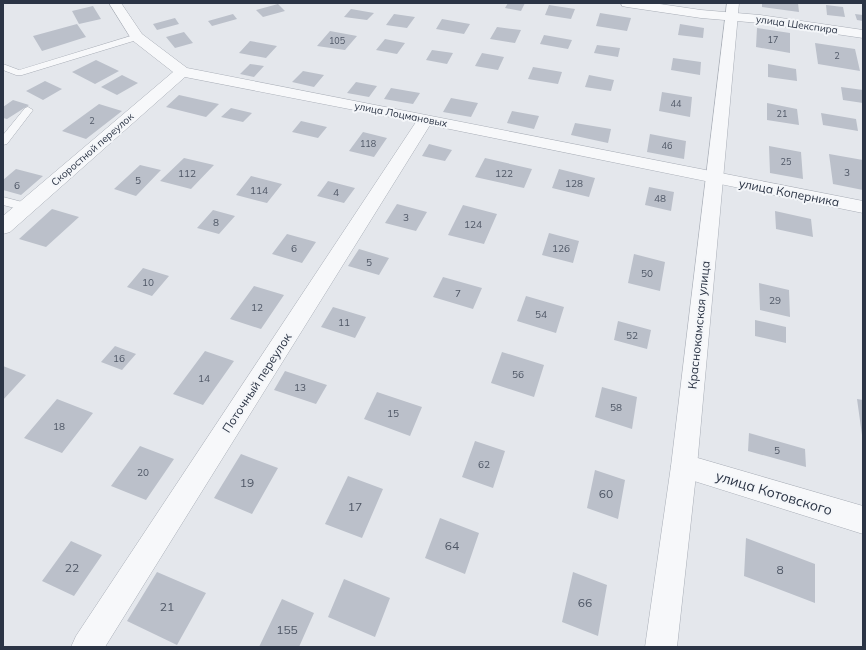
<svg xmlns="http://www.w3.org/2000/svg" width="866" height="650" font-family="Mulish,sans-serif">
<rect width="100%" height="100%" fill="#e4e7ec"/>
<path fill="#bbc0ca" d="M508,3H525L521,11L505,8Z
M762,3H798L799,12L762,7Z
M278,4L285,11L263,17L256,10Z
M549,5L575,9L571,19L545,15Z
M826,5L843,7L845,17L827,15Z
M93,6L101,19L79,24L72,11Z
M351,9L374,13L367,20L344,17Z
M600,13L631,18L627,31L596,26Z
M233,14L237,19L212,26L208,21Z
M394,14L415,17L407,28L386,25Z
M855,14L863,15V21L857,20Z
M175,18L179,24L157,30L153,24Z
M442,19L470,24L464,34L436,29Z
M77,24L86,37L42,51L33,36Z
M680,24L704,28L703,38L678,35Z
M497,27L521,30L515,43L490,39Z
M757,28L790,33V53L756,47Z
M330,31L357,36L345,50L317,46Z
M184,32L193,43L175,48L166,37Z
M544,35L572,40L568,49L540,44Z
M385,39L405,43L397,54L376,50Z
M250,41L277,46L266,58L239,53Z
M815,43L855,49L860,71L818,64Z
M597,45L620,48L618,57L594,53Z
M432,50L453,53L447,64L426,60Z
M482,53L504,57L498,70L475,66Z
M673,58L701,62L700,75L671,70Z
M96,60L119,71L95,84L72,72Z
M250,64L264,66L254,77L240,74Z
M768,64L796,69L797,81L768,77Z
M533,67L562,72L558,84L528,79Z
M303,71L324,75L314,87L292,82Z
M122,75L138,83L117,95L101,87Z
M589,75L614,80L611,91L585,87Z
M45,81L62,89L43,100L26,91Z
M356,82L377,86L369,97L347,93Z
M841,87L863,90V103L843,100Z
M391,88L420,93L413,104L384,99Z
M662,92L692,97L690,117L659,111Z
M179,95L219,104L206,117L166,107Z
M451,98L478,103L471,117L443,112Z
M13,100L29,105L7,119L3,118V107Z
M767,103L797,109L799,125L767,120Z
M99,104L122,111L86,139L62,131Z
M231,108L252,113L243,122L221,117Z
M512,111L539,116L534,129L507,123Z
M821,113L856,119L858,131L823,125Z
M301,121L327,127L318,138L292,132Z
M575,123L611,129L608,143L571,135Z
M363,132L387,138L374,157L349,151Z
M650,134L686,141L684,159L647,152Z
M429,144L452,150L445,161L422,156Z
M769,146L801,152L803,179L770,173Z
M829,154L863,160V190L833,184Z
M184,158L214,165L191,189L160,181Z
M485,158L532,169L524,188L475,177Z
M140,165L161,170L136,196L114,189Z
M16,169L43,176L21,195L3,190V180Z
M559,169L595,178L589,197L552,188Z
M251,176L282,184L267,203L236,195Z
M328,181L355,188L344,203L317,196Z
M649,187L674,192L671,211L645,205Z
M397,204L427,212L416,231L385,223Z
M463,205L497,214L484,244L448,235Z
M52,209L79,217L46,247L19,239Z
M213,210L235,216L219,234L197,228Z
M775,211L811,219L813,237L776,229Z
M549,233L579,241L573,263L542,255Z
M287,234L316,242L302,263L272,254Z
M359,249L389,258L379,275L348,266Z
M634,254L665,262L660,291L628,283Z
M143,268L169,276L152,296L127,287Z
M443,277L482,288L473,309L433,297Z
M759,283L789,290L790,317L760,310Z
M254,286L284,295L261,329L230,319Z
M526,296L564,307L556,333L517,321Z
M333,307L366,317L355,338L321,327Z
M755,320L786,327V343L755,336Z
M618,321L651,330L647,349L614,340Z
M115,346L136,354L122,370L101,362Z
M205,351L234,361L203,405L173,394Z
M502,352L544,365L534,397L491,383Z
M3,366L26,375L3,400Z
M285,371L327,385L316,404L274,390Z
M602,387L637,397L632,429L595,417Z
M377,392L422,407L410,436L364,419Z
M57,399L93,413L62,453L24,438Z
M857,399L863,400V435H862Z
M749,433L805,449L806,467L748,451Z
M475,441L505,451L493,488L462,477Z
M140,446L174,459L146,500L111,486Z
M241,454L278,468L252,514L214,498Z
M595,470L625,480L618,519L587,508Z
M348,476L383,489L362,538L325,524Z
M440,518L479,533L465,574L425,558Z
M746,538L815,564V603L744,576Z
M71,541L102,555L74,596L42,581Z
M157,572L206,593L177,645L127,621Z
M573,572L607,585L598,636L562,622Z
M344,579L390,598L375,637L328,617Z
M282,599L314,613L299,647H259Z"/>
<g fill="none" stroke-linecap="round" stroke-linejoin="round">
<g stroke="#a9aeb7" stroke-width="1">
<path id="service" d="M134,35H137L141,37L140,39L22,75H16L3,70V64L19,70Z
M28,107L33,110L7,144L3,145V135L25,108Z
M3,197L30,204L32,207L30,210L26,211L3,205Z"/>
</g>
<g stroke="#a9aeb7" stroke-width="1">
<path id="minor" d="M109,3H121L142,34L187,68L863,201V213L430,125L105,647H71L76,636L416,122L185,77L10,232L3,234V216L173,72L132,40Z
M621,3H653L701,10L760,15L863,30V38L760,23L701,18L627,7L622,6Z
M684,454L863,506V534L675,475L671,466L675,457Z"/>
</g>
<g stroke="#a9aeb7" stroke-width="1">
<path id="tertiary" d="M727,3H739L697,466L677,647H645L671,466Z"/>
</g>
<use href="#service" fill="#f7f8fa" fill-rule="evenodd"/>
<use href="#minor" fill="#f7f8fa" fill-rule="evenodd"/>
<use href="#tertiary" fill="#f7f8fa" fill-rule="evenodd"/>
</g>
<g text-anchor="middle" stroke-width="4" stroke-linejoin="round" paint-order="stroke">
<g font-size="9" fill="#4f5766">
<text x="773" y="43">17</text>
<text x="337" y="44">105</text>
<text x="837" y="59">2</text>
<text x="676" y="107">44</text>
<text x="782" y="117">21</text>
<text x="92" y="124">2</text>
<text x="368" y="147">118</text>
<text x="667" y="149">46</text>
<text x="786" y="165">25</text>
</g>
<g font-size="10" fill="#2b3445" stroke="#f4f6f9">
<text transform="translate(797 24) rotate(8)" y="4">улица Шекспира</text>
<text transform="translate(401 114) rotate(11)" y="4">улица Лоцмановых</text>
<text transform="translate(92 149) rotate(-41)" y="4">Скоростной переулок</text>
</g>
<g font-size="10" fill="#4f5766">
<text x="847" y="176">3</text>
<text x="187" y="177">112</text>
<text x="504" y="177">122</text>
<text x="138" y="184">5</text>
<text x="574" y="187">128</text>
<text x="17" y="189">6</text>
<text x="259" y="194">114</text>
<text x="336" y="196">4</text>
<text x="660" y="202">48</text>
<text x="406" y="221">3</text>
<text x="216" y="226">8</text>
<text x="473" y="228">124</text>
<text x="294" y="252">6</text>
<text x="561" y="252">126</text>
<text x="369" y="266">5</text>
<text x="647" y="277">50</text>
<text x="148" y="286">10</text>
<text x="458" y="297">7</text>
<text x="775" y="304">29</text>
<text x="257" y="311">12</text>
<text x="541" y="318">54</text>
<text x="344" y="326">11</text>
<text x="632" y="339">52</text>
<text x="119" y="362">16</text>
<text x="518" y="378">56</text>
<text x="204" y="382">14</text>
<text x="300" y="391">13</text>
<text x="616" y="411">58</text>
<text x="393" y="417">15</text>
<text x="59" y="430">18</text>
<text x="777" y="454">5</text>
<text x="484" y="468">62</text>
<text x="143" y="476">20</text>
</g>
<g font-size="12" fill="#2b3445" stroke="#f4f6f9">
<text transform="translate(789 193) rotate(11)" y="4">улица Коперника</text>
<text transform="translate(699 325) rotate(-84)" y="4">Краснокамская улица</text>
<text transform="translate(257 383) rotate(-57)" y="4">Поточный переулок</text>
</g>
<g font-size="12" fill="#4f5766">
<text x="247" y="487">19</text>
<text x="606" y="498">60</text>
<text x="355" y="511">17</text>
<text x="452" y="550">64</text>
<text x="72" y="572">22</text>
<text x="780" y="574">8</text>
<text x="585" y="607">66</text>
<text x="167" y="611">21</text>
<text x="287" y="634">155</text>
</g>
<g font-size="14" fill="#2b3445" stroke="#f4f6f9">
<text transform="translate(774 493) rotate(17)" y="5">улица Котовского</text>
</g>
</g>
<rect width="866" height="650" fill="none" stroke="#2b3445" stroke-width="8"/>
</svg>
